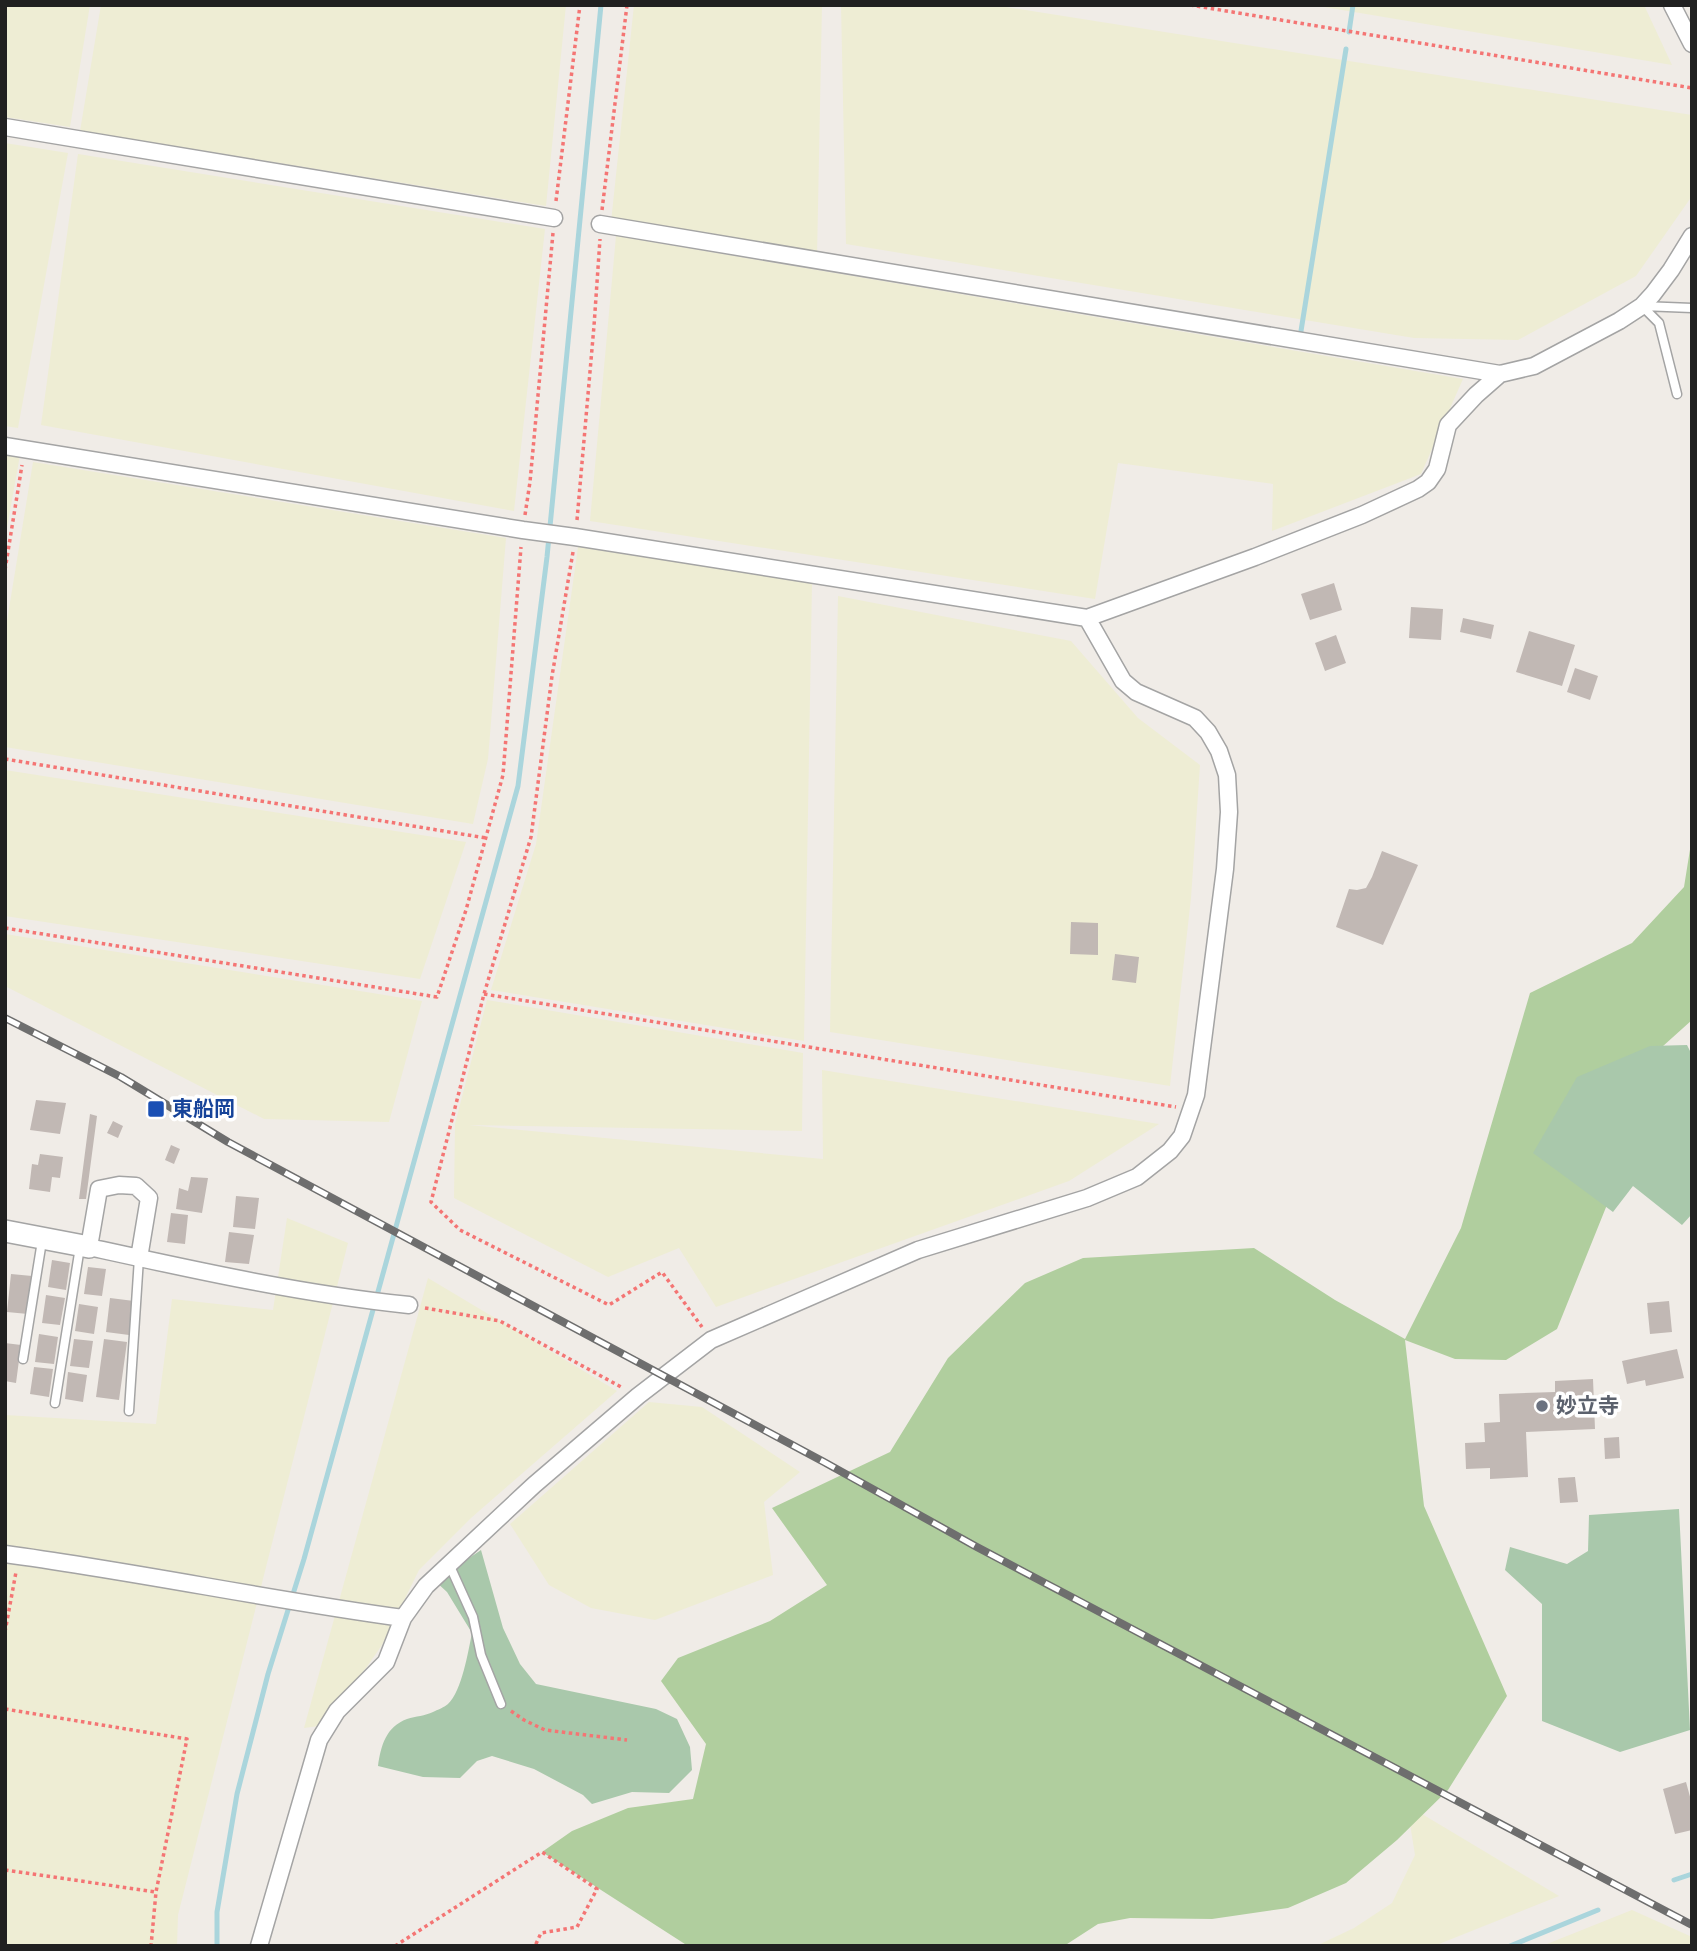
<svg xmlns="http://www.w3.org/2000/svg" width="1697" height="1951" font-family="Montserrat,'Noto Sans JP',sans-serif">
<rect width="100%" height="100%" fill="#f0ece7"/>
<path fill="#eeedd4" d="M5,5H90L70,127L5,117Z
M101,5H566L546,206L80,131Z
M634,5H822L817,257L611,222Z
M841,5H993L1692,115V196L1636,276L1518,340L1414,338L846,244Z
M1312,5H1644L1672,65Z
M5,143L68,153L18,428L5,426Z
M78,154L545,229L514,511L41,425Z
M616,236L1463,379L1421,474L1272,531L1273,484L1118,463L1095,599L590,521Z
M5,452L20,455L5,539Z
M33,462L506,538L488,759L473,824L5,747V633Z
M578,547L812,583L804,1041L491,990L536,844Z
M838,596L1071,641L1138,718L1200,765L1191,898L1170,1086L830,1032Z
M5,770L466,842L420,979L5,916Z
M5,934L422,1001L389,1122L264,1119L5,986Z
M487,1000L803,1053L802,1131L469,1125L823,1159L822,1070L1159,1124L1069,1181L716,1307L679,1248L608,1277L454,1198L455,1124Z
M287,1218L348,1243L178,1915L177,1946H5V1415L156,1424L172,1299L273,1310Z
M428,1278L617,1391L471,1518L419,1570L382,1645L366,1668L340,1698L319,1726L304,1728Z
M649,1402L702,1407L800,1472L764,1502L773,1575L655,1620L591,1608L549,1585L510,1524Z
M1407,1805L1559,1896L1434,1946H1316L1354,1928L1392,1903L1415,1855Z
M1632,1910L1692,1937V1946H1542Z"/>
<path fill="#b0ce9e" d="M1692,837V1020L1643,1064L1623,1165L1557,1329L1506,1360L1455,1359L1405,1340L1424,1506L1507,1696L1448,1790L1397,1840L1346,1883L1288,1908L1212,1919L1130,1918L1098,1924L1064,1946H688L542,1852L572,1831L628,1808L693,1799L706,1744L661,1681L678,1658L770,1621L827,1585L772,1508L890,1452L948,1358L1025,1283L1083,1258L1254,1248L1335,1300L1405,1339L1461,1228L1530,993L1632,943L1684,887Z"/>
<path fill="#a9c8ab" d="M1687,1045L1692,1055V1214L1682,1225L1633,1186L1613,1212L1533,1153L1577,1077L1650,1046Z
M1679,1509L1690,1730L1620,1752L1542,1721V1604L1505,1570L1510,1547L1567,1564L1588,1551L1589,1515Z
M481,1550L503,1628L520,1664L536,1684L656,1709L677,1719L690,1747L692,1770L669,1793L632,1792L592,1804L583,1795L534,1769L492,1756L477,1761L460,1778L423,1777L378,1766C381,1745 386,1727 407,1719C416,1716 425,1716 433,1712C437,1710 445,1707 448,1704C462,1691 468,1652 472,1633L447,1592L435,1581Z"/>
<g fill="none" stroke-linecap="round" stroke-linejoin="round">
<path stroke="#aad5dc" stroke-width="5" d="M1349,32L1353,5
M1301,331L1346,49
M1674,1880L1692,1874
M217,1946V1912L237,1794L268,1674L304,1559L518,786L547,557L601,5
M1510,1946L1598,1910"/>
</g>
<path fill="#c1b8b4" d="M1334,583L1342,610L1310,620L1301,594Z
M1411,607L1443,609L1441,640L1409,638Z
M1463,618L1494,625L1491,639L1460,632Z
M1529,631L1575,645L1562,686L1516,672Z
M1336,635L1346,663L1325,671L1315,643Z
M1575,668L1598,676L1590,700L1567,692Z
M1382,851L1418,865L1383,945L1336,927L1349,889L1357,890L1366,888L1372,877Z
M1071,922L1098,923V955L1070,954Z
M1115,954L1139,957L1136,983L1112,980Z
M36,1100L66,1103L60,1134L30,1130Z
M90,1114L97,1116L86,1199H79Z
M113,1121L123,1126L118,1138L107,1133Z
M171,1145L180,1149L174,1164L165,1160Z
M40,1154L63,1157L60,1178L52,1177L50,1192L29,1189L32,1164L38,1165Z
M191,1177L208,1178L202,1213L176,1209L179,1188L188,1191Z
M236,1196L259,1198L255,1229L233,1227Z
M171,1213L188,1215L185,1244L167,1242Z
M229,1232L254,1235L249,1264L225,1262Z
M52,1260L70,1263L66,1290L48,1287Z
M88,1267L106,1269L102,1296L84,1294Z
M11,1274L32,1276L28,1314L7,1312Z
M46,1295L65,1298L60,1325L42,1323Z
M110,1298L134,1301L129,1335L106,1332Z
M1669,1301L1672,1332L1650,1334L1647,1303Z
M79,1304L98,1307L94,1334L75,1331Z
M39,1334L58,1337L54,1364L35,1362Z
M74,1339L93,1341L89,1368L70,1366Z
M104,1339L127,1342L119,1400L96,1397Z
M5,1343L21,1345L16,1383L5,1381Z
M1677,1349L1684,1378L1646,1386L1645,1380L1627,1384L1622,1361Z
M34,1367L53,1369L49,1397L30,1394Z
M68,1372L87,1375L83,1402L65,1399Z
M1593,1379L1595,1429L1526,1432L1528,1477L1490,1479V1468L1466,1469L1465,1443L1485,1442L1484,1423L1500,1422L1499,1394L1555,1392V1381Z
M1619,1437L1620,1458L1605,1459L1604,1438Z
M1575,1477L1578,1502L1560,1503L1558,1478Z
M1686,1782L1692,1804V1830L1675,1834L1663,1789Z"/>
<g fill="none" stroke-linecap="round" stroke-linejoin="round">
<g stroke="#a4a4a4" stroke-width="11">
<path id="service" d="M1642,306L1659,323L1677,394
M1642,306L1692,308
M23,1359L42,1241
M55,1403L80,1247
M129,1411L139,1258
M449,1564L473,1617L481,1655L501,1704"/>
</g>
<g stroke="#a4a4a4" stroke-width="19">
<path id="minor" d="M1672,5L1692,44
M5,127L554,218
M600,224L1500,374
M5,446L523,530L575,537L1087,618L1255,557L1362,515L1418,489L1428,482L1437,469L1448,425L1476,395L1500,374L1534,366L1619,321L1642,306L1653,294L1671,270L1692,236
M139,1258L149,1198L136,1186L119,1185L99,1189L89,1247C194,1270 301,1294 409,1305
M5,1554C138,1572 270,1600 403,1618
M259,1946L319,1740L337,1711L386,1662L403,1618L426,1586L534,1485L638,1396L711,1340L918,1250L1087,1198L1137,1177L1170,1151L1182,1136L1196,1095L1225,869L1229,812L1227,775L1219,751L1208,732L1195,718L1136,692L1123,681L1087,618"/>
</g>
<g stroke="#a4a4a4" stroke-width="24">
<path id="tertiary" d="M5,1231L89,1247"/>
</g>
<path stroke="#f47574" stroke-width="3.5" stroke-dasharray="3.5 3.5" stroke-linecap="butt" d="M1190,5L1692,88
M556,201L580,5
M602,210L627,5
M525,515L530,482L553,233
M577,520L594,326L600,239
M573,552L552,676L531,837L484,994L431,1202L460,1230L609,1305L662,1272L702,1327
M5,570L22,465
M5,759L486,838
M5,928L437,997L466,910L503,775L521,547
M484,994L1176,1107
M425,1308L500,1321L623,1388
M5,1632L16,1572
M5,1709L187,1739L156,1892L151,1946
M511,1711L524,1720L545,1730L627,1740
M5,1870L156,1892
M395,1946L542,1852L597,1889L577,1927L541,1933L535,1946"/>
<use href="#service" stroke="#fff" stroke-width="8"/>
<use href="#minor" stroke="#fff" stroke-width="16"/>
<use href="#tertiary" stroke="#fff" stroke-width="21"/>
<g stroke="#6e6e6e" stroke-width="8">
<path id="rail" d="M5,1018L121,1077L228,1142L824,1462L975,1546L1692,1925"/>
</g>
<use href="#rail" stroke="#fff" stroke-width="5" stroke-dasharray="16" stroke-linecap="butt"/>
</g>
<rect fill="#1a4fb4" stroke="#fff" stroke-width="2.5" x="147" y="1100" width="18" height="18" rx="3.5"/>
<circle fill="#6b7280" stroke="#fff" stroke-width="2.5" cx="1542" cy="1406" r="7"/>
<g text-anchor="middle" stroke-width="7" stroke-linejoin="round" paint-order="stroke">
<g font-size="21" font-weight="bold" fill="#164399" stroke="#fff" text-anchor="start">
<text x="172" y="1116">東船岡</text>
</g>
<g font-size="21" font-weight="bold" fill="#5b616d" stroke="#fff" text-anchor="start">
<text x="1556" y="1413">妙立寺</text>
</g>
</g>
<rect width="1697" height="1951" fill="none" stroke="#202020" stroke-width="14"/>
</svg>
